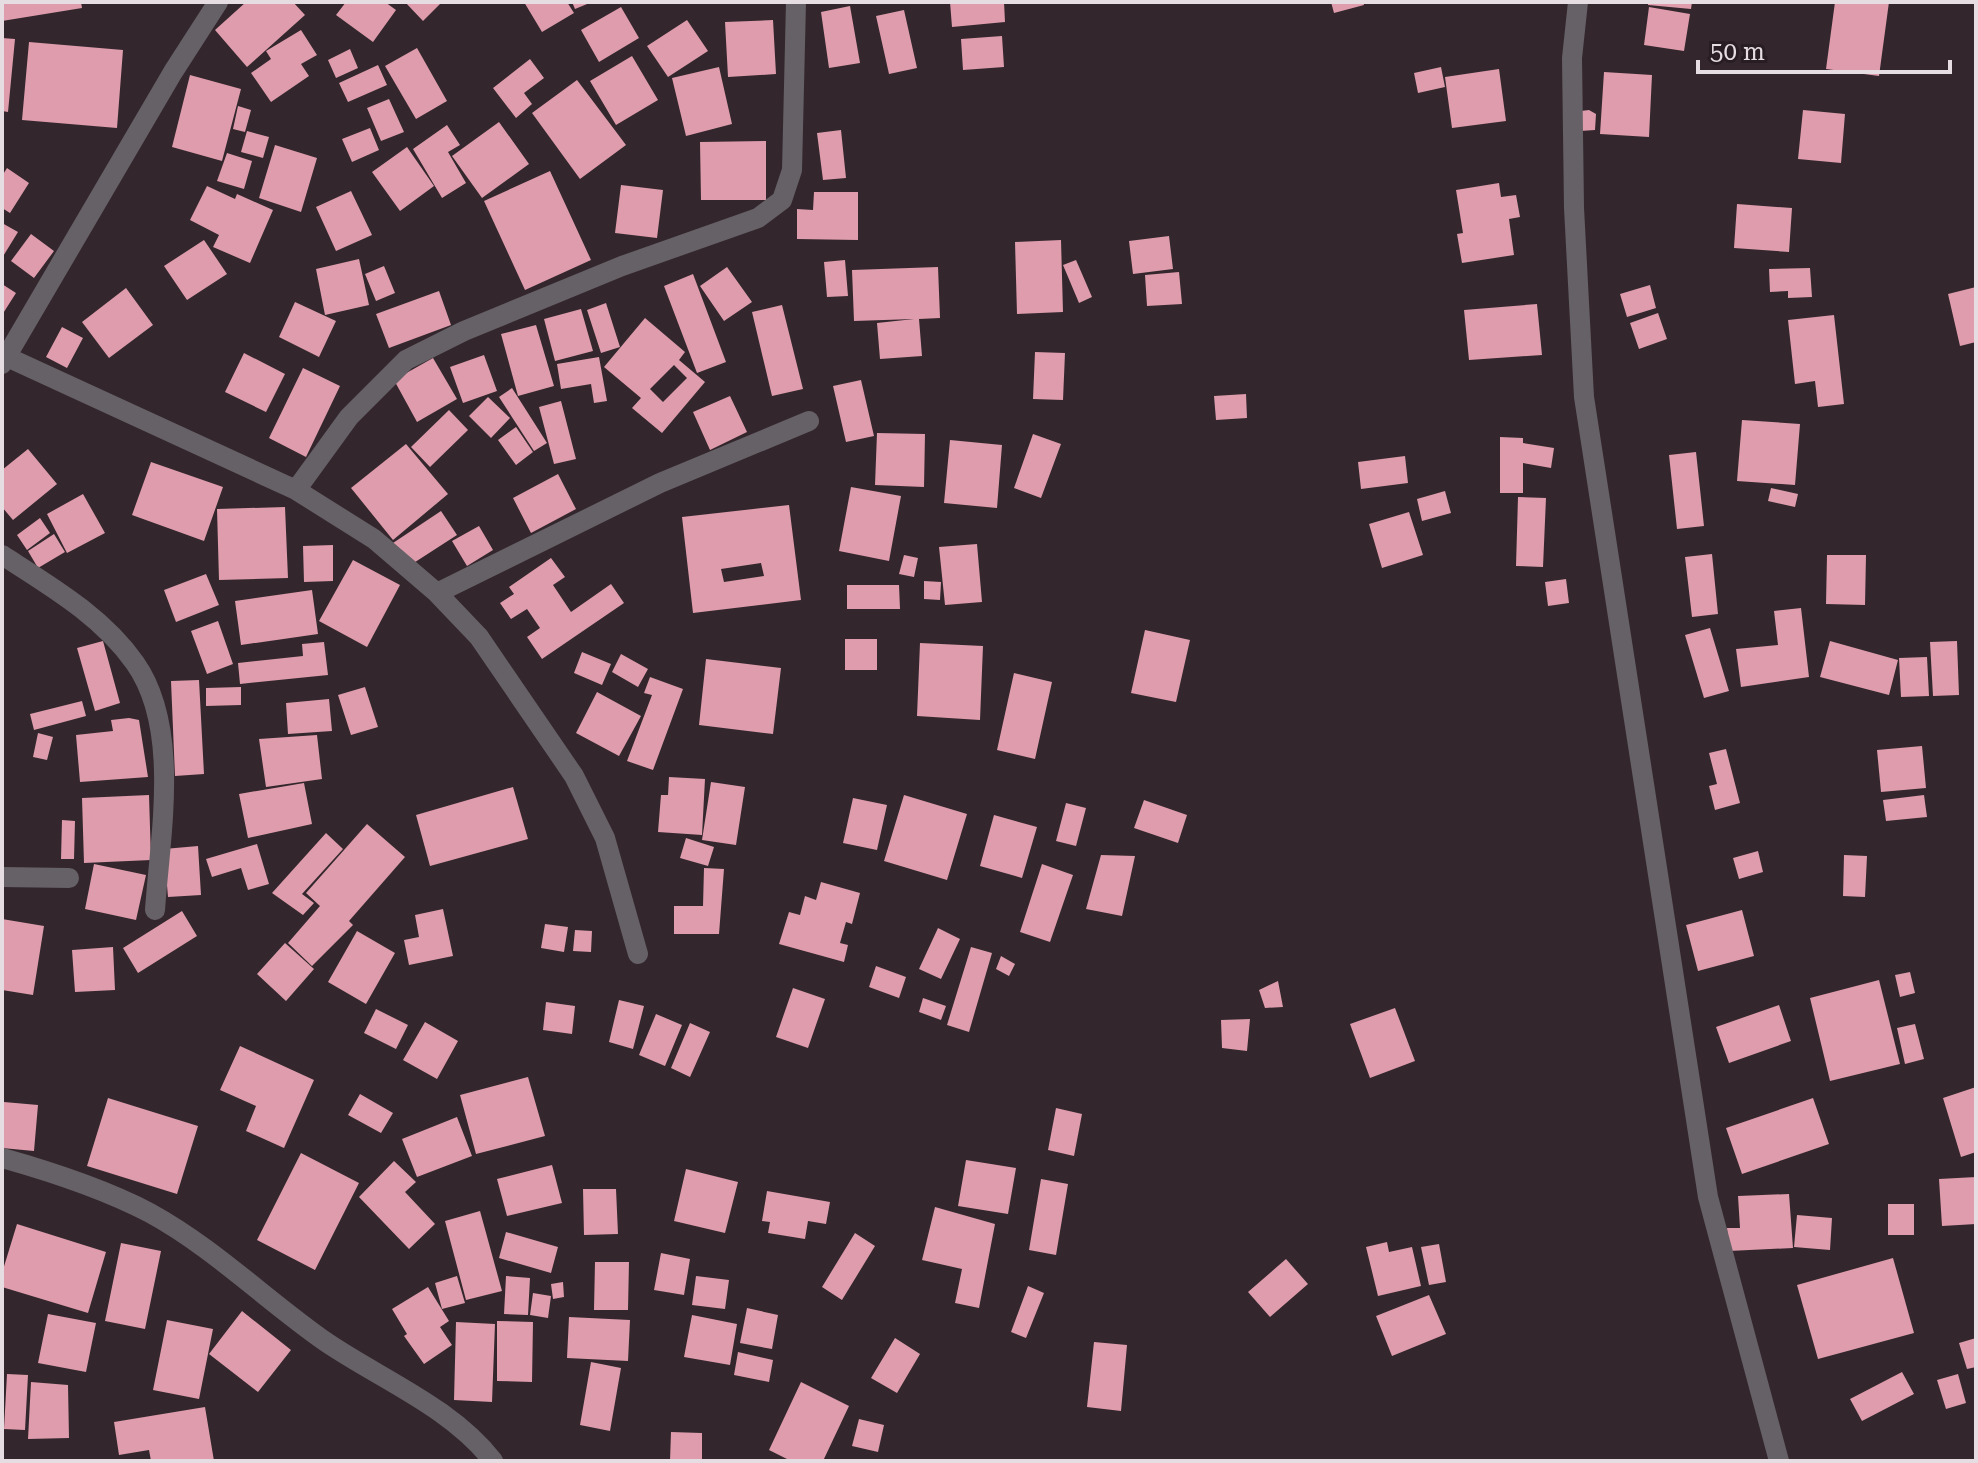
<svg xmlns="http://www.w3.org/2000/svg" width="1978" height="1463" font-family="'Roboto Serif',serif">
<rect width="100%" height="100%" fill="#33272d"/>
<path fill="#de9cac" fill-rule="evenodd" d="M2,2H81L82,8L2,21Z
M246,2H293L305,15L247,67L215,30Z
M346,2H385L396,10L373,42L336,15Z
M405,2H442L423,21Z
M524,2H567L574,13L542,32Z
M572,2H592L575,9Z
M950,2H1004L1005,22L952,27Z
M1331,2H1363L1364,5L1334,13Z
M1648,2H1692L1691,9L1648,5Z
M1835,2H1889L1879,76L1826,69Z
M850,6L860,63L829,68L821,12Z
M621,7L639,38L599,62L581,30Z
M1649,7L1690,14L1684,51L1644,45Z
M904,10L917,68L889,74L876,16Z
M687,20L708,51L668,77L647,46Z
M773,20L776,74L728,77L725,22Z
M301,30L317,55L301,64L309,76L271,102L251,73L271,59L266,51Z
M1002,36L1004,67L963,70L961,39Z
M2,38L15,39L8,112L2,111Z
M29,42L123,50L117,128L22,120Z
M417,48L447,101L416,119L385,66Z
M350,49L358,68L336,78L328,60Z
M632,56L658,100L616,125L590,81Z
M530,59L544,78L524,93L532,104L516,118L493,88Z
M378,65L387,85L348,102L339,83Z
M719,67L732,124L686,136L672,78Z
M1441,67L1445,87L1418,93L1414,73Z
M1499,69L1506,121L1452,128L1445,77Z
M1604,72L1652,75L1649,137L1600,134Z
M190,75L241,89L222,161L172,147Z
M577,80L626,145L580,179L532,113Z
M389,99L404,132L381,141L367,108Z
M238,106L251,110L245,132L233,129Z
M1589,110L1596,114L1595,130L1580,131L1581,111Z
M1803,110L1845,114L1841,163L1798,159Z
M499,122L529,164L482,198L452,156Z
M447,125L460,145L448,152L466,183L442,198L413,149Z
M370,128L379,150L352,162L342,139Z
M841,130L846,178L823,180L817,133Z
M247,131L269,137L263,158L241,152Z
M766,141V200H701L700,142Z
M275,145L317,158L301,212L259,198Z
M407,147L434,186L400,211L372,172Z
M227,153L252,161L244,189L217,181Z
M7,168L29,183L10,213L2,208V176Z
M550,171L591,260L525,290L484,201Z
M1499,183L1501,197L1516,195L1520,217L1509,219L1514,255L1462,263L1457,234L1463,233L1456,190Z
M621,185L663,190L657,238L615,233Z
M207,186L235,199L237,194L273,210L250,263L213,247L219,235L190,220Z
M351,191L372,235L336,251L316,207Z
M814,192H858V240L797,239V209L813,210Z
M1737,204L1792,208L1789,252L1734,248Z
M2,223L18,232L2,258Z
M31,234L54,251L34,278L11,261Z
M1169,236L1173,269L1133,274L1129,241Z
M204,240L227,274L187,300L164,266Z
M1061,240L1063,312L1017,314L1015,242Z
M359,259L369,305L325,315L316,269Z
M845,260L848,296L827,297L824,262Z
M1076,260L1092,297L1079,303L1063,265Z
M384,266L395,293L376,301L365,274Z
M727,267L752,302L724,321L700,286Z
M938,267L940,318L919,319L922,356L880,359L877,323L914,319L854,321L852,270Z
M1810,268L1812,297L1788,298V291L1770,292L1769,269Z
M1179,272L1182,304L1147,306L1145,275Z
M693,274L726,362L697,373L664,286Z
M2,284L16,293L2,315Z
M1650,285L1656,308L1627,317L1620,294Z
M1976,287V342L1960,346L1948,294Z
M126,288L153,325L109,358L82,322Z
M439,291L451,325L389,348L376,314Z
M295,302L336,321L319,357L279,337Z
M606,303L620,347L601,353L587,310Z
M1537,304L1542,355L1469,360L1464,310Z
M782,305L803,389L772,396L752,312Z
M581,309L593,351L555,361L544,319Z
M1658,313L1667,339L1639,349L1630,323Z
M1834,315L1844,404L1818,407L1815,381L1795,384L1788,320Z
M645,318L685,352L679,360L705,382L662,433L632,408L641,398L604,367ZM674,365L687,378L663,402L650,389Z
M536,325L554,386L518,396L501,334Z
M62,327L83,338L67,368L46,357Z
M1035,352L1065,353L1063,400L1033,399Z
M244,353L285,374L266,412L225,392Z
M484,355L497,391L463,403L450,367Z
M599,357L607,401L594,403L591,384L561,389L557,364Z
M433,358L457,399L417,422L394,380Z
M303,368L340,386L306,457L269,438Z
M861,380L874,436L846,442L833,386Z
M512,388L547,443L534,451L499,397Z
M1246,394L1247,418L1216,420L1214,396Z
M730,396L747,432L710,450L693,412Z
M488,397L510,418L491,438L469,416Z
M561,401L576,459L554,464L539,407Z
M449,410L468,430L430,467L411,447Z
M1742,420L1800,424L1795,485L1737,481Z
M516,427L533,452L516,465L498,440Z
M877,433L925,434L924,487L875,485Z
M1033,434L1061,444L1041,498L1014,488Z
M1500,437L1523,438V443L1554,448L1551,468L1523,463V493H1500Z
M950,440L1002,445L997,508L944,503Z
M406,444L448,494L393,540L351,488Z
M28,449L57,484L13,520L2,507V470Z
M1696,452L1704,526L1677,529L1669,455Z
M1405,456L1408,483L1361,489L1358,462Z
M151,462L223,487L204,541L132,515Z
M558,474L576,509L531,533L513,498Z
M851,487L901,496L889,561L839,551Z
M1771,488L1798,494L1795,507L1768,501Z
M1445,491L1451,513L1422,521L1417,499Z
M83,494L105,533L67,553L47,514Z
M1518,497L1546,498L1543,567L1516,566Z
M789,505L801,600L693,613L682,517ZM761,563L764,576L724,582L721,569Z
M285,507L288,578L219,580L217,509Z
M441,511L457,535L409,566L393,543Z
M1409,512L1423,555L1382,568L1369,524Z
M40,518L50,533L27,550L17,535Z
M479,526L493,550L467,566L452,541Z
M54,534L65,552L38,568L28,551Z
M977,544L982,602L945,605L939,547Z
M333,545V581L304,582L303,546Z
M1712,554L1718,614L1692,617L1685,557Z
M904,555L918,558L914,577L899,574Z
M1827,555H1866L1865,605L1826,604Z
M551,558L565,577L553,585L571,612L611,584L624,603L542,659L527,637L540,628L527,609L511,619L500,603L514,594L509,587Z
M353,560L400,585L367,647L319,621Z
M206,574L219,605L176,622L164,590Z
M1566,579L1569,603L1548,606L1545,582Z
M924,581L941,582L940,600L924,599Z
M847,585H899L900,609H847Z
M312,590L318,634L241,645L235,601Z
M1801,608L1809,677L1741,687L1736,649L1778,645L1774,611Z
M218,621L233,664L207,674L191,631Z
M1710,628L1729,691L1704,698L1685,635Z
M1145,630L1190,640L1176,702L1131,693Z
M845,639H877V670H845Z
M103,641L120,703L95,711L77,648Z
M1830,641L1898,660L1889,695L1820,677Z
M1957,641L1959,695L1933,696L1930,642Z
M324,642L328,675L240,684L238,663L303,656L302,644Z
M920,643L983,646L980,720L917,716Z
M582,652L611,664L602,685L574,673Z
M621,654L648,669L638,687L612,672Z
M1927,657L1929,696L1901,697L1899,658Z
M706,659L781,668L773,734L699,725Z
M1014,673L1052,682L1035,759L997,750Z
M650,677L683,689L653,770L627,761L652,695L644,693Z
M199,680L204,774L175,776L171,681Z
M241,687V705L206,706V688Z
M365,687L378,727L351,735L338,695Z
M597,692L641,716L619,756L576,733Z
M329,699L332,731L288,734L286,703Z
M82,701L86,716L34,730L30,714Z
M129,718L139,720L148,777L80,782L76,735L113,731L111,720Z
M38,733L53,737L47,760L33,757Z
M317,735L322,779L266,787L259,739Z
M1922,746L1926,788L1881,792L1877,750Z
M1726,749L1740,803L1715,810L1709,786L1717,784L1709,753Z
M669,777L705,779L702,835L658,832L661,795H668Z
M711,782L745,787L736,845L702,840Z
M304,783L312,824L248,838L239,794Z
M513,787L528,839L430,866L416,815Z
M149,795L151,860L84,863L82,798Z
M904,795L967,814L947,880L884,861Z
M1924,795L1927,817L1886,821L1883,800Z
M853,798L887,805L877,850L843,843Z
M1144,800L1187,815L1178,843L1134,828Z
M1066,803L1086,808L1076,846L1056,841Z
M994,815L1037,827L1022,878L980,866Z
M62,820L75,821L74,859H61Z
M367,824L405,857L349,921L353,925L312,966L288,943L320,906L306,893Z
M326,833L343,849L302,894L314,903L303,915L272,893Z
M686,838L714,847L708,866L680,858Z
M257,844L269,884L248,890L241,868L212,877L206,859Z
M198,846L201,895L168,897L164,849Z
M1758,851L1763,872L1739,879L1733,858Z
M1101,855L1135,856L1122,916L1086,909Z
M1844,855L1867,856L1865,897L1843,896Z
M94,864L146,875L136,920L85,909Z
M1042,864L1073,875L1050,942L1020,932Z
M704,868L724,869L719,934H674V906H703Z
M821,882L860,893L852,924L846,922L840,943L848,945L844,962L779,944L789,912L800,915L805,896L816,900Z
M443,909L453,956L409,965L404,940L419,937L415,915Z
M1742,910L1754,956L1698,971L1686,925Z
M182,911L197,936L138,973L123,948Z
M2,919L44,926L33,995L2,990Z
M545,924L568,927L564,952L541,948Z
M938,928L960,939L941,979L919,969Z
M575,930L592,931L591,952L573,951Z
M357,931L395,953L366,1004L328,982Z
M285,943L314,969L286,1001L257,974Z
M113,947L115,990L75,992L72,950Z
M971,947L992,953L969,1032L947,1025Z
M1001,956L1015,964L1009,976L996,969Z
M876,966L906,977L899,998L869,987Z
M1910,972L1915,993L1900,997L1895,975Z
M1879,980L1900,1064L1830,1081L1810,998Z
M1278,981L1283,1007L1265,1008L1259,990Z
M793,988L825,999L808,1048L776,1037Z
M923,998L946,1006L941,1020L919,1012Z
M619,1000L644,1006L633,1049L609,1042Z
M546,1002L575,1006L572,1034L543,1030Z
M1779,1005L1791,1041L1729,1063L1716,1027Z
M1395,1008L1415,1061L1370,1078L1350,1024Z
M376,1009L408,1025L396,1049L364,1033Z
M656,1014L682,1025L665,1066L639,1055Z
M1250,1019L1247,1051L1222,1048L1221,1020Z
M425,1022L458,1041L437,1079L403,1060Z
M690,1023L710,1032L690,1077L671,1068Z
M1915,1024L1924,1059L1905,1064L1897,1028Z
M240,1046L314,1080L284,1148L246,1131L256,1106L220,1090Z
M528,1077L545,1136L476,1154L460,1095Z
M1976,1087V1152L1961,1157L1943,1098Z
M360,1094L393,1113L381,1133L348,1115Z
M108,1098L198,1126L177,1194L87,1166Z
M1813,1098L1829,1144L1742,1174L1726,1128Z
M4,1102L38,1105L34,1151L2,1148Z
M1056,1108L1082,1114L1074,1156L1048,1150Z
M457,1117L472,1156L417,1177L402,1139Z
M301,1153L359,1183L315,1270L257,1240Z
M966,1160L1016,1168L1008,1214L958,1206Z
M394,1161L416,1182L405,1192L435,1224L409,1249L359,1197Z
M552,1165L562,1203L507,1216L497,1179Z
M686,1169L738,1182L725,1233L674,1221Z
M1976,1177V1224L1942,1226L1939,1179Z
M1041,1179L1068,1184L1056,1255L1029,1250Z
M583,1189H616L618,1234L584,1235Z
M767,1191L830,1202L826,1224L808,1221L805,1239L768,1233L770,1222L762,1221Z
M1789,1194L1793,1248L1729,1251L1727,1228H1740L1738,1196Z
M1888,1204H1914V1235H1888Z
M935,1207L995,1224L979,1308L955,1303L962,1269L922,1260Z
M480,1211L502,1291L466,1300L445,1221Z
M1797,1215L1832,1218L1830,1250L1794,1247Z
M17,1224L106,1252L88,1313L2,1287V1273Z
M506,1232L558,1247L551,1273L499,1258Z
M855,1233L875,1246L842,1300L822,1287Z
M1387,1242L1389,1252L1412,1247L1421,1286L1378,1296L1366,1247Z
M121,1243L161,1251L145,1329L105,1321Z
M1439,1244L1446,1282L1429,1285L1421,1247Z
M661,1253L690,1259L684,1295L654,1290Z
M1893,1258L1914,1333L1818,1359L1797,1285Z
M1286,1259L1308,1284L1270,1317L1248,1292Z
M595,1262H629L628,1310H594Z
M457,1276L465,1303L442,1309L435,1283Z
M506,1276L530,1278L528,1315L504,1314Z
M696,1276L729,1280L725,1309L692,1305Z
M563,1282L564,1297L553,1299L551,1284Z
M1028,1286L1044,1293L1026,1338L1011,1332Z
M428,1287L449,1321L440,1327L452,1345L424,1364L404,1336L407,1334L392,1309Z
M533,1293L551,1296L548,1318L530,1315Z
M1429,1295L1446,1334L1392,1356L1376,1316Z
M747,1308L778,1315L772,1349L740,1343Z
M242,1311L291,1350L258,1392L209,1354Z
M48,1314L96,1323L86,1372L38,1363Z
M692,1315L737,1324L730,1365L684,1357Z
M569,1317L630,1320L628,1361L567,1358Z
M167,1320L213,1329L199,1399L153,1390Z
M497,1321L533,1322L532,1382L497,1381Z
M456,1322L495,1324L492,1402L454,1400Z
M895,1338L920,1354L897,1393L871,1378Z
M1976,1338V1367L1967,1369L1959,1343Z
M1094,1342L1127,1345L1121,1411L1087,1407Z
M738,1352L773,1360L769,1382L734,1375Z
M591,1362L621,1368L610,1431L580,1425Z
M1902,1372L1914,1394L1862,1421L1850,1399Z
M7,1374L28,1375L25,1430L4,1429Z
M1958,1374L1966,1403L1946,1409L1937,1380Z
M31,1382L68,1385L69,1438L28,1439Z
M801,1382L849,1406L823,1461H791L769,1450Z
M205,1407L214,1461H151L149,1450L119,1455L114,1422Z
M859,1419L884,1425L878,1452L852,1446Z
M671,1432L702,1433V1461H670Z"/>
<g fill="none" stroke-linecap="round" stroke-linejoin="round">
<path stroke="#666166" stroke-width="20" d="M1578,2L1572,58L1574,208L1584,397L1708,1197L1779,1461
M7,357L296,490L374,539L437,593L479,637L574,776L605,838L638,954
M2,364L173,72L218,2
M296,490L349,417L406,360L464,331L622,266L758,218L782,200L792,170L796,2
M2,555C50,586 102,616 135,663C181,728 160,835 155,910
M437,593L660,483L809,421
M2,877L69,878
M2,1158C52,1172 104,1189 150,1213C214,1248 267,1301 326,1342C382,1380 451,1407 493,1461"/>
</g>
<rect width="1978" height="1463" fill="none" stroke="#e5dde1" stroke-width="8"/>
<path d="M1698 60v12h252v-12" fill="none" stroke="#e5dde1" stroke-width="4"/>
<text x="1710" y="60" font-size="24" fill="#e5dde1" stroke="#291d24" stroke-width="6" paint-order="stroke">50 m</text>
</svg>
